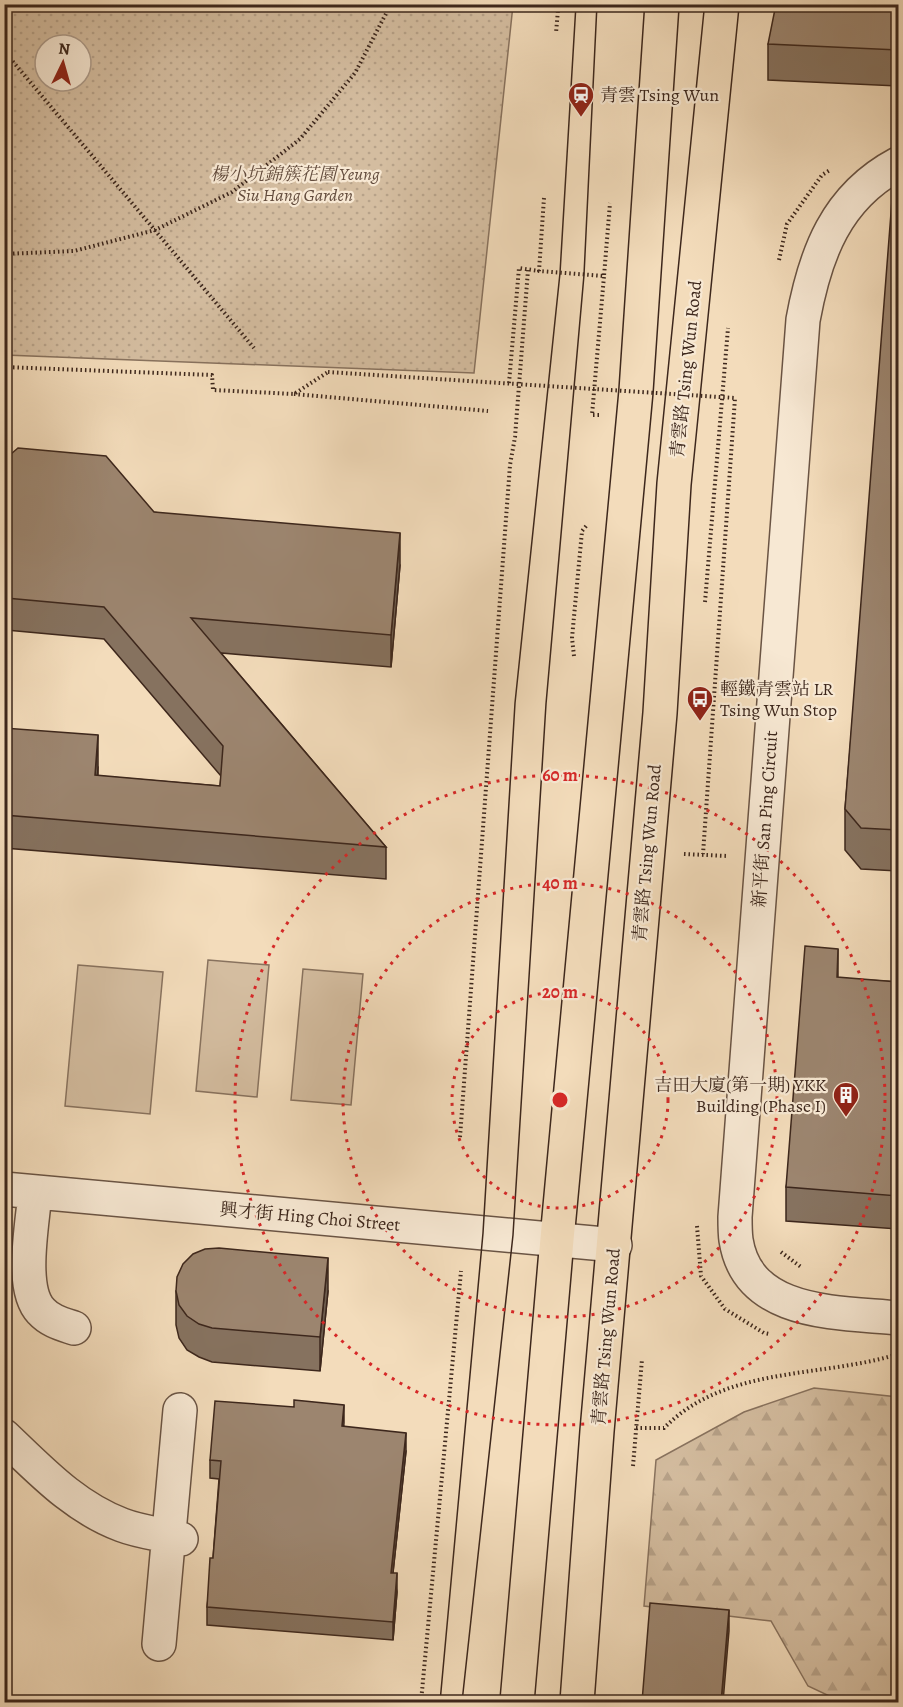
<svg xmlns="http://www.w3.org/2000/svg" width="903" height="1707" font-family="Alegreya,'Noto Serif TC',serif">
<defs>
<pattern id="forest-firs" width="22" height="20" patternUnits="userSpaceOnUse" patternTransform="scale(1.5)"><rect width="22" height="20" fill="#d4bda0"/><path d="M5 1l3.5 6h-7zM16 11l3.5 6h-7z" fill="#b7a289"/></pattern>
<pattern id="park-dots" width="8" height="8" patternUnits="userSpaceOnUse" patternTransform="scale(1.5)"><rect width="8" height="8" fill="#d4bda0"/><path d="M2 2h.1M6 6h.1" fill="none" stroke="#b7a289" stroke-width="1.8" stroke-linecap="round"/></pattern>
</defs>
<rect width="100%" height="100%" fill="#f3dcbb"/>
<filter id="stains"><feTurbulence type="fractalNoise" baseFrequency=".00333" numOctaves="4"/><feColorMatrix values="0 0 0 0 .2 0 0 0 0 .09 0 0 0 0 .02 0 0 0 .5 -.17"/></filter>
<radialGradient id="worn" r=".72"><stop offset=".6" stop-color="#630" stop-opacity="0"/><stop offset="1" stop-color="#630" stop-opacity=".3"/></radialGradient>
<path fill="url(#forest-firs)" stroke="#88725e" stroke-width="1.5" d="M814,1388L898,1397V1702H842L808,1686L771,1621L644,1606L656,1460L744,1412Z"/>
<path fill="url(#park-dots)" stroke="#88725e" stroke-width="1.5" fill-rule="evenodd" d="M5,4L513,5L474,373L5,355ZM45,45H81V81H45Z"/>
<path fill="#d4bda0" stroke="#88725e" stroke-width="1.5" d="M208,960L269,965L257,1097L196,1091Z
M78,965L163,972L150,1114L65,1106Z
M303,969L363,974L351,1105L291,1100Z"/>
<g fill="none" stroke-linecap="round" stroke-linejoin="round">
<g stroke="#6a5444" stroke-width="36">
<path id="minor" d="M898,164C836,197 815,254 803,320L735,1217C735,1224 735,1233 736,1240C748,1317 840,1312 898,1318
M4,1189L615,1245
M35,1192C33,1222 19,1288 41,1311C50,1321 62,1324 74,1328
M4,1436C41,1471 74,1507 122,1525C140,1532 161,1534 181,1539
M159,1644L180,1410"/>
</g>
<g stroke="#3d271c" stroke-width="36">
<path id="major" d="M517,1702L557,1239L636,391L662,4
M577,1702L597,1431L660,713L674,484L722,4"/>
</g>
<path stroke="#3d271c" stroke-width="4" stroke-dasharray="1.5 3" stroke-linecap="butt" d="M528,8L558,10L556,33
M4,51L254,348
M544,198L539,271L604,276L610,203
M4,254L74,251L155,230L232,192L300,139L355,73L391,4
M779,260L787,224L822,175L830,170
M4,367L212,375L213,390L294,394L328,372
M509,383L519,268L539,271
M294,394L488,411
M599,415H592L604,276
M705,602L728,328
M574,656L572,638L582,531L587,525
M684,854L728,856
M460,1137L510,465L515,437L528,270
M697,1226L701,1276L725,1309L764,1333L769,1334
M781,1252L801,1267
M636,1428H664C725,1366 818,1378 895,1355
M633,1466L642,1359
M421,1702L461,1271"/>
<use href="#minor" stroke="#f7e8d3" stroke-width="33"/>
<use href="#major" stroke="#f3dcbb" stroke-width="33"/>
<path stroke="#3d271c" stroke-width="1.5" d="M440,1702L483,1233L515,703L560,273L576,4
M462,1702L513,1235L546,704L584,275L597,4"/>
<path stroke="#3d271c" stroke-width="4" stroke-dasharray="1.5 3" stroke-linecap="butt" d="M328,372L735,398L703,854"/>
</g>
<path fill="#86725f" stroke="#3d271c" stroke-width="1.5" d="M898,4V86L768,80V44Z
M898,183V871L861,869L845,850V809Z
M4,460L154,512L400,565L391,667L221,653L386,847V879L4,848V728L98,767V776L220,786L221,776L104,639L6,630L4,629Z
M838,978L898,982V1229L786,1221V1187Z
M176,1291H328L320,1371L212,1362L199,1357L187,1350L179,1338L176,1325Z
M343,1426L406,1451L393,1573L397,1592L393,1640L207,1625V1607L213,1558L219,1479L210,1478V1460Z"/>
<path fill="#6d5d4e" stroke="#3d271c" stroke-width="1.5" d="M400,533V565L391,667V635Z
M98,735V767L95,808V775Z
M838,949V983L837,977Z
M328,1258V1291L320,1371V1337Z
M344,1405V1423L342,1445V1426Z
M406,1433V1451L391,1591V1573Z
M397,1573V1592L393,1640V1622Z
M729,1610V1631L723,1702H721Z"/>
<path fill="#9c856f" stroke="#3d271c" stroke-width="1.5" d="M776,4H898V50L768,44Z
M898,183V830L861,828L845,809L893,187Z
M18,448L106,456L154,512L400,533L391,635L191,618L386,847L4,815V728L98,735L95,775L220,786L223,746L104,607L6,598L4,596V460Z
M805,946L838,949L837,977L898,982V1196L786,1187Z
M219,1248L328,1258L320,1337L212,1328L199,1324L187,1316L179,1305L176,1291L177,1277L183,1264L193,1254L205,1249Z
M294,1400L344,1405L342,1426L406,1433L391,1573H397L393,1622L207,1607L210,1558H213L221,1461L210,1460L215,1401L294,1407Z
M650,1603L729,1610L721,1702H642Z"/>
<g fill="none" stroke="#d62828" stroke-width="3" stroke-dasharray="3 6">
<circle cx="560" cy="1100" r="108"/>
<circle cx="560" cy="1100" r="217"/>
<circle cx="560" cy="1100" r="325"/>
</g>
<defs>
<g id="station-pin" transform="scale(1.35)"><path d="M0 17L-7.5 6A9.5 9.5 0 1 1 7.5 6Z" fill="#8f2418" stroke="#f7e8d3"/><path d="M-3-6H3Q5-6 5-4V2Q5 4 3 4L4.5 6H3L1.5 4h-3L-3 6H-4.5L-3 4Q-5 4-5 2V-4Q-5-6-3-6ZM-3.5-4v3h7v-3ZM-3.5 1v1.5H-2V1ZM2 1v1.5H3.5V1Z" fill="#fff"/></g>
<g id="bus-pin" transform="scale(1.35)"><path d="M0 17L-7.5 6A9.5 9.5 0 1 1 7.5 6Z" fill="#8f2418" stroke="#f7e8d3"/><path d="M-5-6H5V4H4V6H2V4H-2V6H-4V4H-5ZM-3.5-4V0h7V-4ZM-3.5 1.2v1.5H-2V1.2ZM2 1.2v1.5H3.5V1.2Z" fill="#fff"/></g>
<g id="building-pin" transform="scale(1.35)"><path d="M0 17L-7.5 6A9.5 9.5 0 1 1 7.5 6Z" fill="#8f2418" stroke="#f7e8d3"/><path d="M-4-6H4V6H1V3H-1V6H-4ZM-2.5-4.3h1.7v1.8h-1.7ZM.8-4.3h1.7v1.8H.8ZM-2.5-1h1.7V.8h-1.7ZM.8-1h1.7V.8H.8Z" fill="#fff"/></g>
</defs>
<g fill-rule="evenodd">
<use href="#station-pin" x="581" y="95"/>
<use href="#bus-pin" x="700" y="699"/>
<use href="#building-pin" x="846" y="1095"/>
</g>
<g text-anchor="middle" stroke-width="4.5" stroke-linejoin="round" paint-order="stroke">
<g font-size="18" fill="#3d271c" stroke="#f7e8d3" text-anchor="start">
<text x="600" y="101">青雲 Tsing Wun</text>
<text x="720" y="695">輕鐵青雲站 LR<tspan x="720" dy="21">Tsing Wun Stop</tspan></text>
<text x="826" y="1091" text-anchor="end">吉田大廈(第一期) YKK<tspan x="826" dy="21">Building (Phase I)</tspan></text>
</g>
<g font-size="18" font-style="italic" fill="#634c3d" stroke="#f7e8d3">
<text x="295" y="180">楊小坑錦簇花園 Yeung<tspan x="295" dy="21">Siu Hang Garden</tspan></text>
</g>
<g font-size="18" fill="#3d271c" stroke="#f7e8d3">
<text transform="translate(686 369) rotate(-84)" y="6">青雲路 Tsing Wun Road</text>
<text transform="translate(765 819) rotate(-86)" y="6">新平街 San Ping Circuit</text>
<text transform="translate(647 853) rotate(-85)" y="6">青雲路 Tsing Wun Road</text>
<text transform="translate(310 1217) rotate(5)" y="6">興才街 Hing Choi Street</text>
<text transform="translate(606 1337) rotate(-85)" y="6">青雲路 Tsing Wun Road</text>
</g>
</g>
<circle cx="560" cy="1100" r="9" fill="#d62828" stroke="#f7e8d3" stroke-width="3"/>
<g font-size="18" text-anchor="middle" font-weight="bold" fill="#d62828" stroke="#f7e8d3" stroke-width="4.5" stroke-linejoin="round" paint-order="stroke">
<text x="560" y="781">60 m</text>
<text x="560" y="889">40 m</text>
<text x="560" y="998">20 m</text>
</g>
<rect width="903" height="1707" fill="none" stroke="#f3dcbb" stroke-width="24"/>
<rect x="6" y="6" width="891" height="1695" fill="none" stroke="#3d271c" stroke-width="3"/>
<rect x="12" y="12" width="879" height="1683" fill="none" stroke="#3d271c" stroke-width="1.5"/>
<g transform="translate(63 63) rotate(5)"><circle r="28" fill="#f7e8d3" stroke="#ad9b8a" stroke-width="1.5"/>
<path d="M0-4.5L10 22L0 15L-10 22Z" fill="#8f2418"/>
<text y="-9" font-size="16" font-weight="bold" text-anchor="middle" fill="#3d271c">N</text>
</g>
<rect width="100%" height="100%" filter="url(#stains)"/>
<rect width="100%" height="100%" fill="url(#worn)"/>
</svg>
